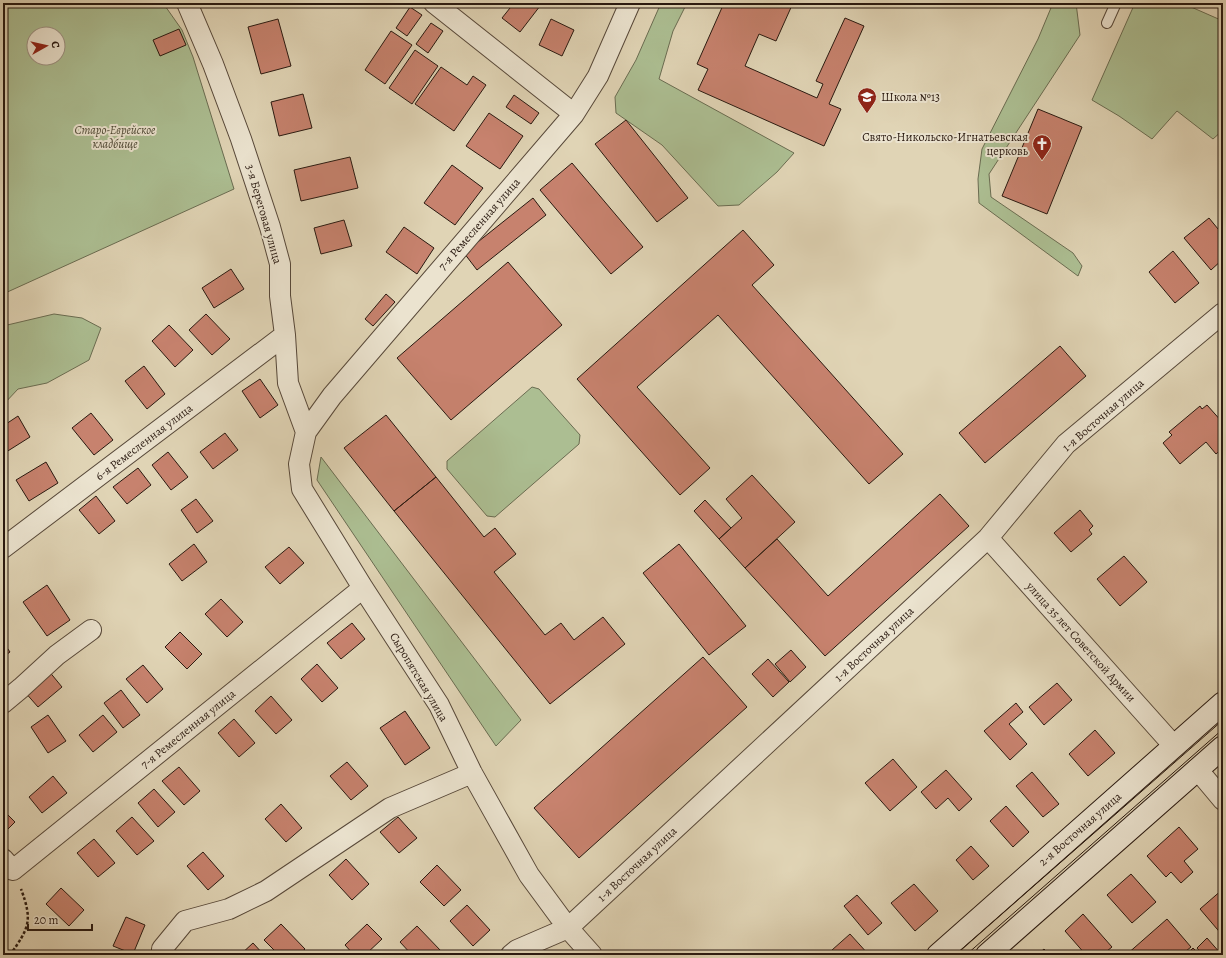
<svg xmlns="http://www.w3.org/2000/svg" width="1226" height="958" font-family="Alegreya,serif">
<rect width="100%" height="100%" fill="#e0d4b5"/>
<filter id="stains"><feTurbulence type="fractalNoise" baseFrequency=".005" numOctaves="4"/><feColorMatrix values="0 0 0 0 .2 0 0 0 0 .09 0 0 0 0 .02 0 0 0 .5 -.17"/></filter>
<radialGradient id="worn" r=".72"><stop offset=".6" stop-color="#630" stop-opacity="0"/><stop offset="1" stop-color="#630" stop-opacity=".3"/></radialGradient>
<path fill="#acbe92" stroke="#6a6c51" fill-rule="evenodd" d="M3,3H163L182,30L193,57L234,189L3,294ZM34,34H58V58H34Z
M661,3H687L673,31L659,79L794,153L777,172L739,205L718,206L662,145L616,113L615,97L636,60Z
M1053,3H1076L1080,35L989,174L991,197L1073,253L1082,266L1078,276L979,203L978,179L982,149L1038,39Z
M1135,3H1182L1223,21V130L1213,139L1177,111L1152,139L1119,116L1092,100Z
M54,314L82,318L101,328L89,360L47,383L18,389L3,405V326Z
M532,387L539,389L580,435L579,444L495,517L487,516L447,469V461Z
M321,457L521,720L496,746L317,480Z"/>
<path fill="#c7826e" stroke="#291910" d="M514,3H537L540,6L520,32L502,18Z
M724,3H793L776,41L759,34L745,66L817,98L823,84L816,81L845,18L864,26L829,104L841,109L824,146L698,90L708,69L697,64Z
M410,7L422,15L407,36L396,28Z
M278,19L291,66L261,74L248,27Z
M551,19L574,30L562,56L539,45Z
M431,23L443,31L428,53L416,44Z
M179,29L186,45L160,56L153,40Z
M391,31L412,45L385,84L365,70Z
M415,50L438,66L412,104L389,88Z
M441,67L467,85L473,76L486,85L454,131L415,104Z
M303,94L312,128L279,136L271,102Z
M514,95L539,113L531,124L506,107Z
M1038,109L1082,127L1047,214L1002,196Z
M489,113L523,136L500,169L466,146Z
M626,120L688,198L657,222L595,144Z
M350,157L358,188L301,201L294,170Z
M572,163L643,247L611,274L540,190Z
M452,165L483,188L455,225L424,203Z
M533,198L546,215L477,270L464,253Z
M1209,218L1223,235V259L1211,270L1184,238Z
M344,220L352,246L321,254L314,228Z
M404,227L434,248L417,274L386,252Z
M743,230L774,265L752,285L903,454L869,484L718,315L637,387L710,468L680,495L577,379Z
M1173,251L1199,283L1175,303L1149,272Z
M508,262L562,325L451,420L397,358Z
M231,269L244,289L214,308L202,288Z
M386,294L395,302L373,326L365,319Z
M206,314L230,339L212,355L189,330Z
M169,325L193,350L175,367L152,341Z
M1060,346L1086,376L985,463L959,433Z
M144,366L165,394L147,409L125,381Z
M260,379L278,405L260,418L242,391Z
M1207,405L1223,423V448L1216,454L1206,442L1180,464L1163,443L1172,435L1169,432L1200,406L1202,409Z
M91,413L113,440L94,455L72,428Z
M386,415L436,477L394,511L344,448Z
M18,416L30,437L3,454V426Z
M225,433L238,450L213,469L200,452Z
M168,452L188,477L171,490L152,465Z
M46,462L58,483L29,501L16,480Z
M138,468L151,485L127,504L113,487Z
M752,475L795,522L745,568L719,539L742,518L726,499Z
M436,477L484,537L495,528L516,554L494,572L545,635L561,623L574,640L603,617L625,644L550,704L394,511Z
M940,494L969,526L825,656L745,568L777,539L828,596Z
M96,496L115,521L99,534L79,510Z
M196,499L213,521L197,533L181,510Z
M705,500L731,528L719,539L694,511Z
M1080,510L1093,526L1089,530L1092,534L1071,552L1054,533Z
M194,544L207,562L182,581L169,564Z
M679,544L746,626L709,655L643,573Z
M289,547L304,563L280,584L265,567Z
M1124,556L1147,582L1120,606L1097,579Z
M47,585L70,620L47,636L23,602Z
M221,599L243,622L227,637L205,614Z
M352,623L365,639L341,659L327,643Z
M180,632L202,654L187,669L165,647Z
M3,642L10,652L3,657Z
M791,650L806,667L790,682L775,664Z
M703,657L747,707L579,858L534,808Z
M768,659L789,682L773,697L752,674Z
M317,664L338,688L322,702L301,679Z
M143,665L163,689L147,703L126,679Z
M48,670L62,687L38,707L24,691Z
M1057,683L1072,700L1044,725L1029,707Z
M121,690L140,715L123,728L104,703Z
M271,696L292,720L276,734L255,711Z
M1016,703L1023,712L1009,724L1027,744L1010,760L984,731Z
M405,711L430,748L405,765L380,728Z
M48,715L66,741L48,753L31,727Z
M103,715L117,732L93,752L79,735Z
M234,719L255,743L239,757L218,733Z
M1095,730L1115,753L1088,776L1069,754Z
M893,759L917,787L890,811L865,783Z
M347,762L368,786L351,800L330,776Z
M179,767L200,791L184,805L162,781Z
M946,770L972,799L959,811L948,798L936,809L921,792Z
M1032,772L1059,804L1043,817L1016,786Z
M53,776L67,793L42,813L29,797Z
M154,789L175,812L158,827L138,803Z
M281,804L302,828L286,842L265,819Z
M1006,806L1029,832L1013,847L990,821Z
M3,810L15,822L3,834Z
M132,817L154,841L137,855L116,831Z
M398,817L417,838L399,853L380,832Z
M1179,827L1198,849L1184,861L1193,872L1181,883L1171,872L1166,877L1147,856Z
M94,839L115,863L98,877L77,853Z
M971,846L989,866L973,880L956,860Z
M203,852L224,876L208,890L187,866Z
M346,859L369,884L352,900L329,875Z
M437,865L461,890L444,906L420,882Z
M1131,874L1156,902L1132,923L1107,895Z
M914,884L938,911L915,931L891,903Z
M61,888L84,910L69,926L46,904Z
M1223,889V936L1200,909Z
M857,895L882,923L868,935L844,906Z
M467,905L490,930L473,946L450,921Z
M1083,914L1112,947L1102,955H1086L1065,931Z
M126,917L145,925L133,954L113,946Z
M1167,919L1191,947L1181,955H1126Z
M281,924L305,949L298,955H279L264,940Z
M367,924L382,939L365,955H354L345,945Z
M417,926L441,951L436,955H412L400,942Z
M850,934L869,955H837L832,950Z
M1207,938L1221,954L1223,952V955H1203L1197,948Z
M253,943L264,955H240Z
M1193,948L1200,955H1186Z
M1044,949L1050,955H1037Z"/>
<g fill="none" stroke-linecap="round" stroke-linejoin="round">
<g stroke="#574839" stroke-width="12">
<path id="lane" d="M1107,23L1116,3"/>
</g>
<g stroke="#574839" stroke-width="22">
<path id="street" d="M187,3L213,64L241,139L270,227L280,264V296L285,335L288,383L306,432
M434,3L574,114
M988,538L1174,746
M3,548L285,335
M3,703L21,688L57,655L91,630
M1197,769L1223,800
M3,859L13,870L363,588
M162,949L185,921L229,909L266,891L390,808L472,773
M511,955L517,950L568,928L988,538L1066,444L1223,313
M592,955L568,928L529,875L472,773L439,705L363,588L302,489L299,464L306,432L332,396L574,114L598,76L630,3"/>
</g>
<g stroke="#291910" stroke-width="24">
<path id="secondary" d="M938,955L1223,703
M987,955L1223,747"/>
</g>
<path stroke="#291910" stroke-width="2.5" stroke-dasharray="3 2" stroke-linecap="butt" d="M10,955C29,928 33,921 21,889"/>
<use href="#lane" stroke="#ebe3cf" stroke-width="10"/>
<use href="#street" stroke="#ebe3cf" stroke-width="20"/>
<use href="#secondary" stroke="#ebe3cf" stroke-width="22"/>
<path stroke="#291910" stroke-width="1" d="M955,955L1223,720
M966,955L1223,729"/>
</g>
<defs>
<g id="school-pin" transform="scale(1)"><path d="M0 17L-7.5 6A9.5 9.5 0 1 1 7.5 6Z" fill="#8f2418" stroke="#ebe3cf"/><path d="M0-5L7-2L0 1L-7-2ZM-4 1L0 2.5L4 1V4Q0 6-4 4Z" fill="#fff"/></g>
<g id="church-pin" transform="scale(1)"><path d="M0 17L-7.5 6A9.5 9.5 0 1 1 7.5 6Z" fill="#8f2418" stroke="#ebe3cf"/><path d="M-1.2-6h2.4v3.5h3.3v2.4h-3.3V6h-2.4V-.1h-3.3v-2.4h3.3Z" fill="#fff"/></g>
</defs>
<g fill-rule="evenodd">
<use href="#school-pin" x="867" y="97"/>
<use href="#church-pin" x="1042" y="144"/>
</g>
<g text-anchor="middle" stroke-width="4" stroke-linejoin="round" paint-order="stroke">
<g font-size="12" fill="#291910" stroke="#ebe3cf" text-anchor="start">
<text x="881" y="101">Школа №13</text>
<text x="1028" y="141" text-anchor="end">Свято-Никольско-Игнатьевская<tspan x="1028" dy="14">церковь</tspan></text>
</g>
<g font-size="12" font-style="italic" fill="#504b37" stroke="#ebe3cf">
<text x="115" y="134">Старо-Еврейское<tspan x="115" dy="14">кладбище</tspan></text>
</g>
<g font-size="12" fill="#291910" stroke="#ebe3cf">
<text transform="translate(264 214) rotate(74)" y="4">3-я Береговая улица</text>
<text transform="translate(479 224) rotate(-49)" y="4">7-я Ремесленная улица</text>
<text transform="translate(1103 415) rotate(-41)" y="4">1-я Восточная улица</text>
<text transform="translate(144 442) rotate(-37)" y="4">6-я Ремесленная улица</text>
<text transform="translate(1081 642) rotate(48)" y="4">улица 35 лет Советской Армии</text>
<text transform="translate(874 644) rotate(-43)" y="4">1-я Восточная улица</text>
<text transform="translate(419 677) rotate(59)" y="4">Сыропятская улица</text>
<text transform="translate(188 729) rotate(-39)" y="4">7-я Ремесленная улица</text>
<text transform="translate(1080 829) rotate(-41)" y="4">2-я Восточная улица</text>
<text transform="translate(637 864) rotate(-43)" y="4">1-я Восточная улица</text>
</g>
</g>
<rect width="1226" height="958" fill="none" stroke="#e0d4b5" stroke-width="16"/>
<rect x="4" y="4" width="1218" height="950" fill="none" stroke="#291910" stroke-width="2"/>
<rect x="8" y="8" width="1210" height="942" fill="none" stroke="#291910"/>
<g transform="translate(46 46) rotate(82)"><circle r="19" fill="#ebe3cf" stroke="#9d9283"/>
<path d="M0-3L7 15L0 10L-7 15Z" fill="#8f2418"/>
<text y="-6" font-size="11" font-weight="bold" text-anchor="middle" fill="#291910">С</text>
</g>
<path d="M28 924v6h64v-6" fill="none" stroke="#291910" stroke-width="2"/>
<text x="34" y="924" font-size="12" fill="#291910" stroke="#ebe3cf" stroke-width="3" paint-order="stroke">20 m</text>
<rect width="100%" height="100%" filter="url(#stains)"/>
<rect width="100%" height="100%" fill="url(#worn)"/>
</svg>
